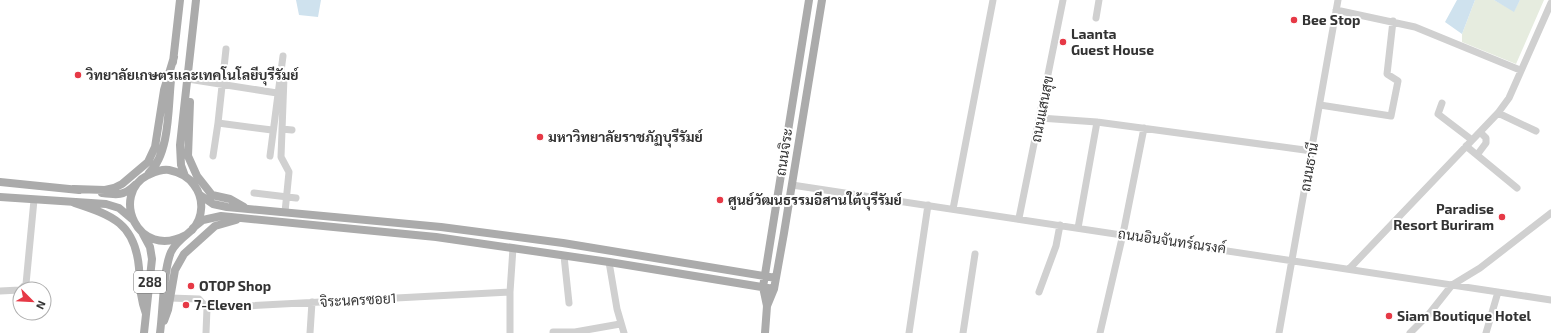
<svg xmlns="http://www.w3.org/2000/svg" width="1551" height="333" font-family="'Exo 2',Sarabun,sans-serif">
<rect width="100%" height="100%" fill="#fff"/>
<path fill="#e6ecdf" d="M1475,0H1494L1514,11L1520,0H1544L1516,64L1462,42V34Z"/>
<path fill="#cfe2ee" d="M296,0H321L318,17L299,15Z
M1457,0H1475L1462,34L1445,22Z
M1494,0H1520L1514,12Z"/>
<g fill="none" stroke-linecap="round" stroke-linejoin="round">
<path stroke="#d0d0d0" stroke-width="7" d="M1336,10L1415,27L1520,70
M1096,18L1099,0
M226,49L218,123L272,130
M188,79L277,93
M1442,103L1438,114L1472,140
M1320,105L1391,116L1398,81L1387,74L1393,21
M1498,113L1536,131
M1040,118L1097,122L1312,151
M282,129L292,130
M1466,146L1517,188
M1477,155L1486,143V138L1480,132
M213,156L218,123
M270,156L283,56
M792,185L1551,300
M254,193L296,198
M953,209L993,0
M285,212L289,172L281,157L284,77H291
M1019,218L1063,0
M1078,228L1097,122
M564,256L569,303
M609,262L617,309L624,333
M1349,269L1498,113L1509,98L1551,3
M21,289L26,284L34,200
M0,291L20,290
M1039,292L1056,246L1060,225
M170,298L199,299L207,308L206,333
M207,308L510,292
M553,332H575L620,324
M310,333L312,302
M510,333V292L513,248
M909,333L928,205
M963,333L975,254
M1100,333L1123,234L1144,128
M1279,333L1338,0
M1410,333L1429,314L1452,285L1480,268L1551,213
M1486,333L1498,292"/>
<path stroke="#ababab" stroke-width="8" d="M173,62L180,0
M190,102L188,156L197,176L212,195L230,199L244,207
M149,173C170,153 168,108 171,80
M185,176L181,165L180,145L196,0
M0,182L79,190
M74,189L105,190L114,188L122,184L148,162L155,147L164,90L174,57
M102,193C117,195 124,196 135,185
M200,195L213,204L227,207L441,227L563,243L776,278
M0,197L106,204L119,208L132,219
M72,202C111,215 135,222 139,268C140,286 140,297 146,314
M193,228L203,220L221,216L436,237L609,262L774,289
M143,234L150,247L152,259L144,333
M767,306L774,289L784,233L822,0
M164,321L168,310L175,270L184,254L215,226L236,220
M160,333C163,312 163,270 171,252C175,243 185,236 192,230C204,217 204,198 194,185C188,176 179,172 169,170C161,169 155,172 148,175C110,194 137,261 186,235
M765,333L767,306L763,287L809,0"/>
</g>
<g fill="#e63946" stroke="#fff" stroke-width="1.5">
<circle cx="1294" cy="20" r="4"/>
<circle cx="1063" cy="42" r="4"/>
<circle cx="78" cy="75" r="4"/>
<circle cx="540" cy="137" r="4"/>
<circle cx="720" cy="200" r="4"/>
<circle cx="1502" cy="217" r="4"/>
<circle cx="191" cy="286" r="4"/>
<circle cx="186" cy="305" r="4"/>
<circle cx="1389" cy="316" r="4"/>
</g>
<g text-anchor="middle" stroke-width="4" stroke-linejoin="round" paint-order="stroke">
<rect fill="#fff" stroke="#707070" stroke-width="1" x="134" y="271" width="32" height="22" rx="3"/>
<g font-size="13" font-weight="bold" fill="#333">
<text x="150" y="287">288</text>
</g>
<g font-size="14" font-weight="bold" fill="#333" stroke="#fff" text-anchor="start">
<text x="1302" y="25">Bee Stop</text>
<text x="1071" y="39">Laanta<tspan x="1071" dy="16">Guest House</tspan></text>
<text x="86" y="80">วิทยาลัยเกษตรและเทคโนโลยีบุรีรัมย์</text>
<text x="548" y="142">มหาวิทยาลัยราชภัฏบุรีรัมย์</text>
<text x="728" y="205">ศูนย์วัฒนธรรมอีสานใต้บุรีรัมย์</text>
<text x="1494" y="214" text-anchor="end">Paradise<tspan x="1494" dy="16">Resort Buriram</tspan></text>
<text x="199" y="291">OTOP Shop</text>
<text x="194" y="310">7-Eleven</text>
<text x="1397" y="321">Siam Boutique Hotel</text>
</g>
<g font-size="14" fill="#333" stroke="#fff">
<text transform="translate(1042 109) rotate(-79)" y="5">ถนนแสนสุข</text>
<text transform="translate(784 152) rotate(-81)" y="5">ถนนจิระ</text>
<text transform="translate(1309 167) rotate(-80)" y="5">ถนนธานี</text>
<text transform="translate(1172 241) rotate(8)" y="5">ถนนอินจันทร์ณรงค์</text>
<text transform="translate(358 300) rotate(-3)" y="5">จิระนครซอย1</text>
</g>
</g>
<g transform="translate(32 301) rotate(114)"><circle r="19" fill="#ffffff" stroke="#adadad"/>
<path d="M0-3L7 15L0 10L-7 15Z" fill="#e63946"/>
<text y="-6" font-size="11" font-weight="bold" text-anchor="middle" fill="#333333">N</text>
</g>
</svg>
